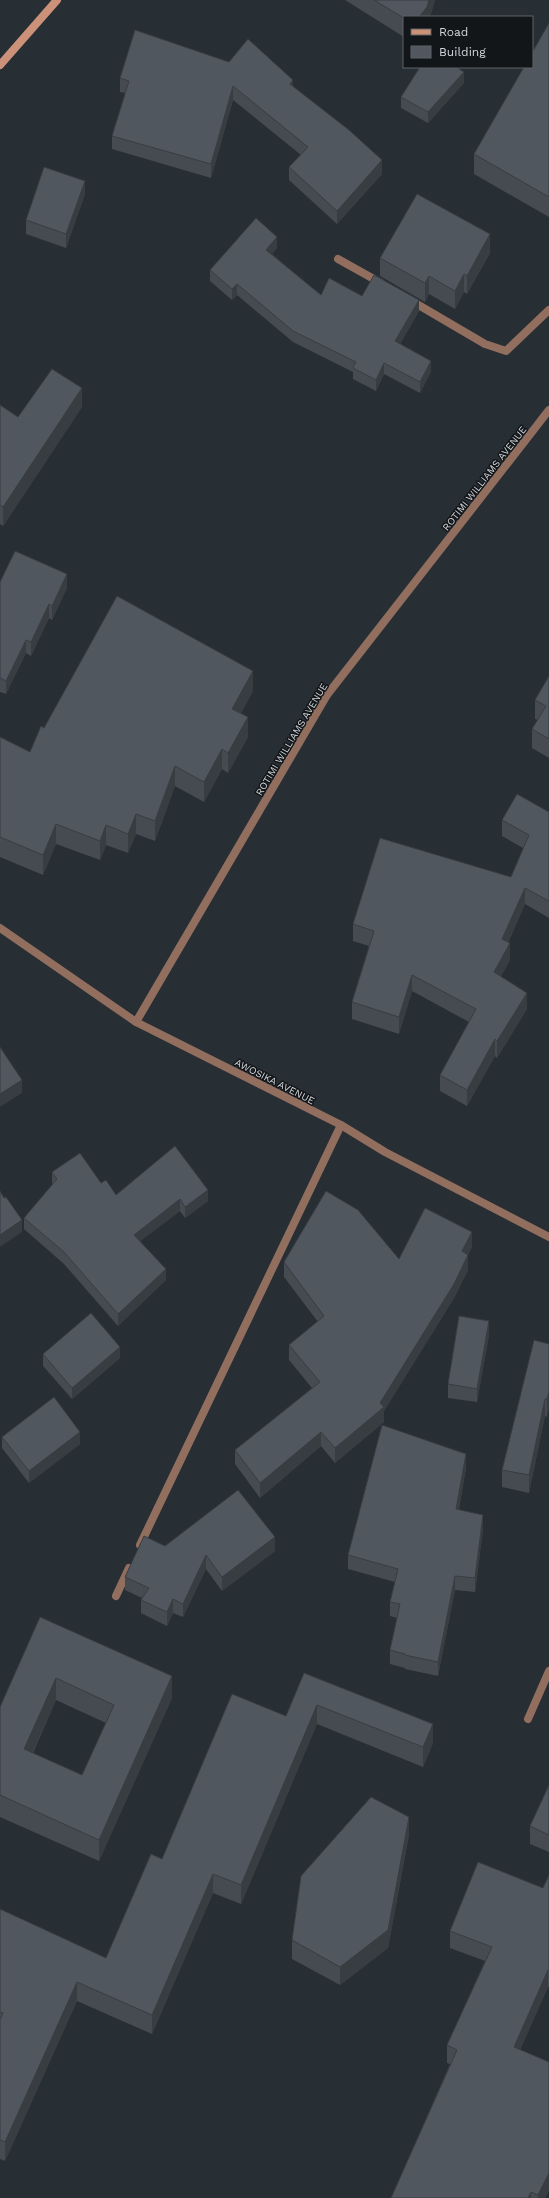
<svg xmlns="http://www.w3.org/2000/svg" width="549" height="2198" font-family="'Work Sans',sans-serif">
<rect width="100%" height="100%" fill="#272e34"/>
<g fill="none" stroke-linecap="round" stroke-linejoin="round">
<path stroke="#926e5e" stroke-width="8" d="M338,259L381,283
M410,300L485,344L506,351L549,310"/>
<path stroke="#926e5e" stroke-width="8" d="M136,1022L327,695L549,410
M140,1545L341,1125
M116,1596L129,1568
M528,1719L549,1671"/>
<path stroke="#926e5e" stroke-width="8" d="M0,928L136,1022L341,1125L385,1152L549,1237"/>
<path stroke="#cb9279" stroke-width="8" d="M0,65L57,0"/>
</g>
<path fill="#454b51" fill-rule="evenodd" d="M345,0H435L430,17H404V37Z
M549,23V217L474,174V154Z
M120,78L293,86L382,174L337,224L289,180V167L301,155L233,100L211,178L112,149V136L126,93L120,92Z
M464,83L428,123L401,108V97Z
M85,194L66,248L26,234V220Z
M277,248L272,254L321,295L362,296L419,311L400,344L431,372L420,393L384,374L376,391L353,379V372L293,342L237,295L232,300L210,281V270Z
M490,253L467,294L464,292L455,309L429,294L425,302L380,276V258Z
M0,405L18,417L82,407L3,526L0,524Z
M0,582L67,588L52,620L49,618L31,656L26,653L6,694L0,692Z
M549,676V758L532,748V729L538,720L535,719V700Z
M253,691L241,713L248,737L228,773L222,769L204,802L175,786L155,841L136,834L128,853L106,845L100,860L56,844L43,875L0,857V737L30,752L44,728Z
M549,812V918L525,904L508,943L510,960L501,976L527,1009L497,1058L495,1056L467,1106L440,1091V1075L469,1022L412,991L399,1034L352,1019V1002L369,946L353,941V924L511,877L523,848L502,836V820Z
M52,1172L101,1183L116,1195L208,1201L185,1218L180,1211L140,1241L166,1280L118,1326L64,1264L24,1229V1218L53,1184L52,1183Z
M472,1247L468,1255V1270L454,1298L384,1411V1422L335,1463L321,1446L260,1498L235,1464V1450L312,1388L289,1360V1345L318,1322L284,1277V1262L399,1259Z
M489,1335L477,1402L448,1398V1384Z
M549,1344L547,1417L545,1416L529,1493L502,1487V1470Z
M43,1354L120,1358L72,1399L43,1366Z
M2,1437L80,1444L29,1483L2,1448Z
M466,1468L459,1509L483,1529L475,1592L455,1590L438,1676L405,1669V1668L390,1664V1650L397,1618L390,1616V1602L395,1582L348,1569V1555Z
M165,1546L275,1551L222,1591L206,1569L183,1617L173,1613L167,1626L141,1613V1600L142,1598L125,1590V1577Z
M40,1617L172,1698L99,1861L0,1817V1707ZM56,1700L106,1723L82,1775L33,1753Z
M304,1673L433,1743L423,1767L317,1724L241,1904L213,1893L152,2034L77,2001L5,2161L0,2159V1909L106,1958L162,1859L286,1716Z
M549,1785V1852L530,1844V1826Z
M409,1835L388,1948L340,1985L292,1959V1940Z
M549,1875V1987H548L520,2050L549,2190L545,2198H391L450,2064L447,2063V2045L485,1961L450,1948V1931L543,1888Z"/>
<path fill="#383d42" d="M429,0H435L430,17H419Z
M464,72V83L428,123V112Z
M293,80V94L290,84Z
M233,86V100L211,178V164Z
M382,160V174L337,224V211Z
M85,181V194L66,248V234Z
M490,234V253L467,294V276Z
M277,237V248L266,261V250Z
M464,274V292L455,309V291Z
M429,276V294L425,302V283Z
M237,284V295L232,300V289Z
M419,300V311L395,352V341Z
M431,361V372L420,393V382Z
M384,363V374L376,391V380Z
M82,388V407L3,526V507Z
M67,574V588L52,620V606Z
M49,604V618L31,656V642Z
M26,640V653L6,694V681Z
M253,671V691L232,728V709Z
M248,717V737L228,773V753Z
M222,749V769L204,802V782Z
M175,766V786L155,841V821Z
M136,814V834L128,853V834Z
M56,824V844L43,875V855Z
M106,825V845L100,860V841Z
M525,888V904L502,956V939Z
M510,943V960L494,989V972Z
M412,975V991L399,1034V1017Z
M527,993V1009L497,1058V1041Z
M495,1039V1056L467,1106V1090Z
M22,1080V1093L0,1107V1094Z
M208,1190V1201L185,1218V1207Z
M180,1199V1211L134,1246V1235Z
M22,1220V1232L0,1247V1235Z
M472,1232V1247L462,1266V1251Z
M468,1255V1270L454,1298L384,1411V1422L335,1463V1448L380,1403Z
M166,1269V1280L118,1326V1314Z
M489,1321V1335L477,1402V1389Z
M120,1347V1358L72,1399V1388Z
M549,1392V1409L547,1417V1399Z
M545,1399V1416L529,1493V1475Z
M80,1432V1444L29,1483V1471Z
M321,1432V1446L260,1498V1483Z
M466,1454V1468L456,1523V1509Z
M483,1515V1529L475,1592V1578Z
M275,1537V1551L222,1591V1577Z
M206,1555V1569L183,1617V1604Z
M455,1576V1590L438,1676V1662Z
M173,1599V1613L167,1626V1612Z
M172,1676V1698L99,1861V1840Z
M56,1678V1700L24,1771V1749Z
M317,1705V1724L241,1904V1885Z
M433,1724V1743L423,1767V1747Z
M409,1817V1835L388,1948L340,1985V1967Z
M213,1874V1893L152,2034V2015Z
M548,1970V1987L514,2064V2047Z
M77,1982V2001L5,2161V2142Z
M549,2173V2190L545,2198H538V2195Z
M531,2192V2198H528Z"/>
<path fill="#50575e" stroke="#383d42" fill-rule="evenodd" d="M374,0H429L427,7L419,17H404V18Z
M549,23V197L474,154L524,67H532V53Z
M135,30L229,62L248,39L293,80L290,84L349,130L382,160L337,211L289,167L308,147L233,86L211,164L112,136L129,81L120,78Z
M420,67H456L464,72L428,112L401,97Z
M44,167L85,181L66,234L26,220Z
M417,194L490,234L467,276L464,274L455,291L429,276L425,283L380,258Z
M256,218L277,237L266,250L321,295L329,278L362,296L374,275L419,300L395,341L431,361L420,382L384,363L376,380L353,368L356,362L293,331L237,284L232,289L210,270Z
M52,369L82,388L3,507L0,505V405L18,417Z
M15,551L67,574L52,606L49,604L31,642L26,640L6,681L0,678V582Z
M117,596L253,671L232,709L248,717L228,753L222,749L204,782L175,766L155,821L136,814L128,834L106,825L100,841L56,824L43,855L0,837V737L30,752L41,726L44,728Z
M549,676V739L532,729L546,706L535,700Z
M517,794L549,812V901L525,888L502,939L510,943L494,972L527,993L497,1041L495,1039L467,1090L440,1075L476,1009L412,975L399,1017L352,1002L374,931L353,924L380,838L511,877L529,835L502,820Z
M0,1047L22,1080L0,1094Z
M175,1146L208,1190L185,1207L180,1199L134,1235L166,1269L118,1314L64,1252L24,1218L57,1179L52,1172L80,1153L101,1183L106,1180L116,1195Z
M0,1191L4,1198L6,1197L22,1220L0,1235Z
M326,1191L358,1210L399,1259L425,1208L472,1232L462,1251L468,1255L454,1284L380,1403L384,1407L335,1448L321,1432L260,1483L235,1450L320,1382L289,1345L324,1316L284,1262Z
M91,1313L120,1347L72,1388L43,1354Z
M459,1316L489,1321L477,1389L448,1384Z
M534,1340L549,1344V1392L547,1399H545L529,1475L502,1470Z
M54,1397L80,1432L29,1471L2,1437Z
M382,1425L466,1454L456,1509L483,1515L475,1578L455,1576L438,1662L405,1655V1654L390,1650L400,1604L390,1602L398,1569L348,1555Z
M238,1490L275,1537L222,1577L206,1555L183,1604L173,1599L167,1612L141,1600L149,1588L125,1577L144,1536L165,1546Z
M40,1617L172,1676L99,1840L0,1795V1707ZM56,1678L114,1705L82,1775L24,1749Z
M304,1673L433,1724L423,1747L317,1705L241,1885L213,1874L152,2015L77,1982L5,2142L0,2140V2020L3,2013L0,2012V1909L106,1958L151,1854L162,1859L232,1694L286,1716Z
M549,1785V1835L530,1826Z
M371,1797L409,1817L388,1930L340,1967L292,1940L301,1876Z
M478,1862L543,1888L549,1875V1970H548L514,2047L549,2062V2173L538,2195L531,2192L528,2198H391L457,2050L447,2045L492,1947L450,1931Z"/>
<g text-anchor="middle" stroke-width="3" stroke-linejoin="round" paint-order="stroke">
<g font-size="10" fill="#d3d7db" stroke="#131619">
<text transform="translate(484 478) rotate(-52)" y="4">ROTIMI WILLIAMS AVENUE</text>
<text transform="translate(291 739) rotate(-59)" y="4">ROTIMI WILLIAMS AVENUE</text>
<text transform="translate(275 1081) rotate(27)" y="4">AWOSIKA AVENUE</text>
</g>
</g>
<rect x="403" y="16" width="130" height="52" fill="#131619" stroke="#606367"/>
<rect x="411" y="29" width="20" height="6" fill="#cb9279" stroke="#606367"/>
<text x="439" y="36" font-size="12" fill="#d3d7db">Road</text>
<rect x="411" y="46" width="20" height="12" fill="#50575e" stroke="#606367"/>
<text x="439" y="56" font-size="12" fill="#d3d7db">Building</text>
</svg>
